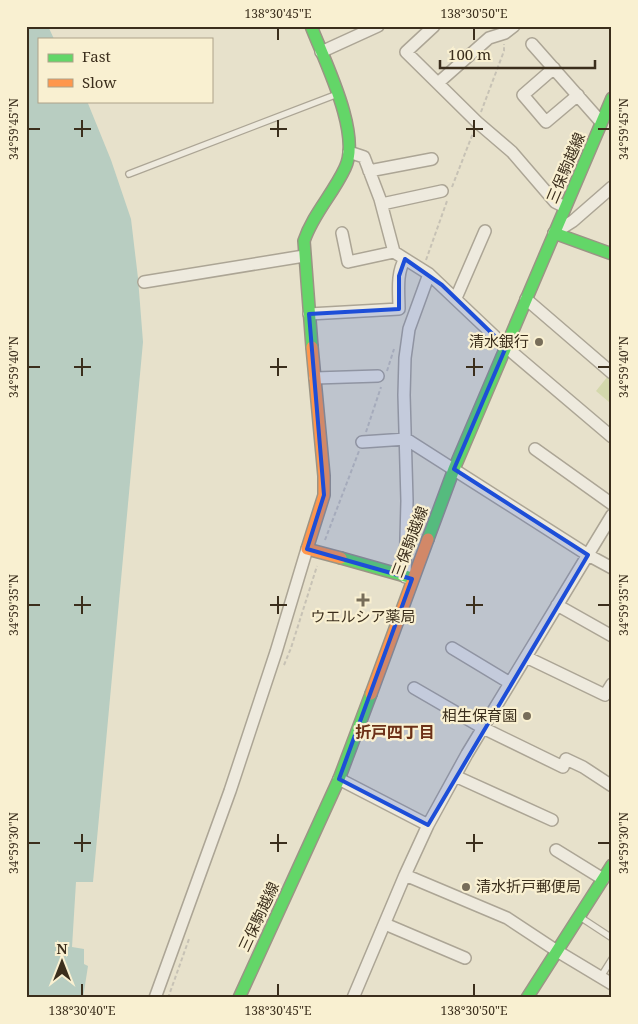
<svg xmlns="http://www.w3.org/2000/svg" width="638" height="1024" font-family="'Noto Serif','Noto Sans JP',serif">
<rect width="100%" height="100%" fill="#e7e1cb"/>
<path fill="#d4d8ac" d="M608,376L612,379V398L609,402L596,391Z"/>
<path fill="#b8cdc1" d="M26,26H48L54,39H39V101H87L111,160L131,219L138,278L143,342L93,882H76L72,947L84,949V964L88,966L83,998H26Z"/>
<g fill="none" stroke-linecap="round" stroke-linejoin="round">
<g stroke="#aca595" stroke-width="8">
<path id="lane" d="M129,174L335,95
M580,917L612,938
M600,978L612,959"/>
</g>
<g stroke="#aca595" stroke-width="14">
<path id="street" d="M434,26L406,52L477,122L512,152L555,202L565,207
M532,44L601,122
M321,52L378,26
M554,68L523,95L546,122L578,95
M438,83L489,38L505,33L514,26
M349,152L364,157L380,199L394,252L429,274L506,347L612,437
M369,171L432,159
M382,204L442,191
M342,233L348,262L394,252
M554,233L573,221L612,187
M144,282L304,256
M456,298L485,231
M526,299L612,373
M309,314L399,309C399,293 396,273 405,259
M315,378L378,376
M362,442L406,439L588,555L612,568
M535,449L612,504
M405,577L407,501L404,395L405,358L409,329L429,274
M557,605L612,636
M452,648L510,683
M526,657L605,695L612,684
M414,688L483,728L563,767L566,759L583,767L612,786
M455,776L552,820
M339,779L428,825
M556,850L603,879
M405,875L507,918L557,951L612,984
M385,924L465,958
M155,998L230,791L276,652L307,549
M353,998L405,875L428,825L467,754L612,515"/>
</g>
<g stroke="#9b9485" stroke-width="14">
<path id="fast" d="M311,26C324,60 362,134 345,168C333,194 313,214 304,241L312,347
M554,233L612,254
M428,539L454,469L612,98
M341,558L412,578
M239,998L339,779L371,694
M527,998L612,865"/>
</g>
<g stroke="#9b9485" stroke-width="14">
<path id="slow" d="M312,347L324,476V495L307,549L341,558
M371,694L428,539"/>
</g>
<path stroke="#c7c2b5" stroke-width="2" stroke-dasharray="4 2.5" stroke-linecap="butt" d="M481,112L504,51V44
M452,187L473,133
M426,260L447,201
M387,371L394,349
M366,432L381,387
M325,540L359,451
M284,665L291,648L317,566
M168,998L189,939"/>
<use href="#lane" stroke="#eeeade" stroke-width="5.5"/>
<use href="#street" stroke="#eeeade" stroke-width="11"/>
<use href="#fast" stroke="#63d668" stroke-width="11"/>
<use href="#slow" stroke="#ff974d" stroke-width="11"/>
</g>
<path fill="#1d4ed8" fill-opacity="0.2" stroke="#1d4ed8" stroke-width="4" stroke-linejoin="round" d="M405,259L442,285L506,347L454,469L588,555L428,825L339,779L412,579L307,549L324,495L309,314L399,309V276Z"/>
<path fill="none" stroke="#3b2e1c" stroke-width="2" d="M278,28V40M474,28V40M82,120V137M278,120V137M474,120V137M28,129H40M74,129H91M270,129H287M466,129H483M598,129H610M82,358V376M278,358V376M474,358V376M28,367H40M74,367H91M270,367H287M466,367H483M598,367H610M82,596V614M278,596V614M474,596V614M28,605H40M74,605H91M270,605H287M466,605H483M598,605H610M82,834V852M278,834V852M474,834V852M28,843H40M74,843H91M270,843H287M466,843H483M598,843H610M82,984V996M278,984V996M474,984V996"/>
<g fill="#776d59" stroke="#f9f0d1" stroke-width="2">
<circle cx="539" cy="342" r="5"/>
<path d="M360.5 592.5h5v5h5v5h-5v5h-5v-5h-5v-5h5z"/>
<circle cx="527" cy="716" r="5"/>
<circle cx="466" cy="887" r="5"/>
</g>
<g text-anchor="middle" stroke-width="4.5" stroke-linejoin="round" paint-order="stroke">
<g font-size="15" fill="#3b2e1c" stroke="#f9f0d1">
<text transform="translate(566 168) rotate(-67)" y="5">三保駒越線</text>
<text transform="translate(410 542) rotate(-69)" y="5">三保駒越線</text>
<text transform="translate(259 917) rotate(-65)" y="5">三保駒越線</text>
</g>
<g font-size="15" fill="#3b2e1c" stroke="#f9f0d1" text-anchor="end">
<text x="529" y="347">清水銀行</text>
<text x="363" y="622" text-anchor="middle">ウエルシア薬局</text>
<text x="517" y="721">相生保育園</text>
<text x="476" y="892" text-anchor="start">清水折戸郵便局</text>
</g>
<g font-size="16" font-weight="bold" fill="#6c3017" stroke="#f9f0d1">
<text x="395" y="738">折戸四丁目</text>
</g>
</g>
<rect width="638" height="1024" fill="none" stroke="#f9f0d1" stroke-width="55"/>
<rect x="38" y="38" width="175" height="65" fill="#f9f0d1" stroke="#ada289"/>
<rect x="48" y="54" width="25" height="8" fill="#63d668" stroke="#ada289"/>
<text x="82" y="62" font-size="15" fill="#3b2e1c">Fast</text>
<rect x="48" y="79" width="25" height="8" fill="#ff974d" stroke="#ada289"/>
<text x="82" y="88" font-size="15" fill="#3b2e1c">Slow</text>
<g transform="translate(62 962)" stroke="#f9f0d1" stroke-width="4" paint-order="stroke">
<path d="M0-4L9 19L0 12L-9 19Z" fill="#3b2e1c"/>
<text y="-8" font-size="14" font-weight="bold" text-anchor="middle" fill="#3b2e1c">N</text>
</g>
<path d="M440 60v8h155v-8" fill="none" stroke="#3b2e1c" stroke-width="2.5"/>
<text x="448" y="60" font-size="15" fill="#3b2e1c" stroke="#f9f0d1" stroke-width="4" paint-order="stroke">100 m</text>
<rect x="28" y="28" width="582" height="968" fill="none" stroke="#3b2e1c" stroke-width="2"/>
<g font-size="12" text-anchor="middle" fill="#3b2e1c">
<text x="278" y="18">138°30'45"E</text>
<text x="474" y="18">138°30'50"E</text>
<text transform="translate(14 129) rotate(-90)" y="4">34°59'45"N</text>
<text transform="translate(624 129) rotate(-90)" y="4">34°59'45"N</text>
<text transform="translate(14 367) rotate(-90)" y="4">34°59'40"N</text>
<text transform="translate(624 367) rotate(-90)" y="4">34°59'40"N</text>
<text transform="translate(14 605) rotate(-90)" y="4">34°59'35"N</text>
<text transform="translate(624 605) rotate(-90)" y="4">34°59'35"N</text>
<text transform="translate(14 843) rotate(-90)" y="4">34°59'30"N</text>
<text transform="translate(624 843) rotate(-90)" y="4">34°59'30"N</text>
<text x="82" y="1015">138°30'40"E</text>
<text x="278" y="1015">138°30'45"E</text>
<text x="474" y="1015">138°30'50"E</text>
</g>
</svg>
